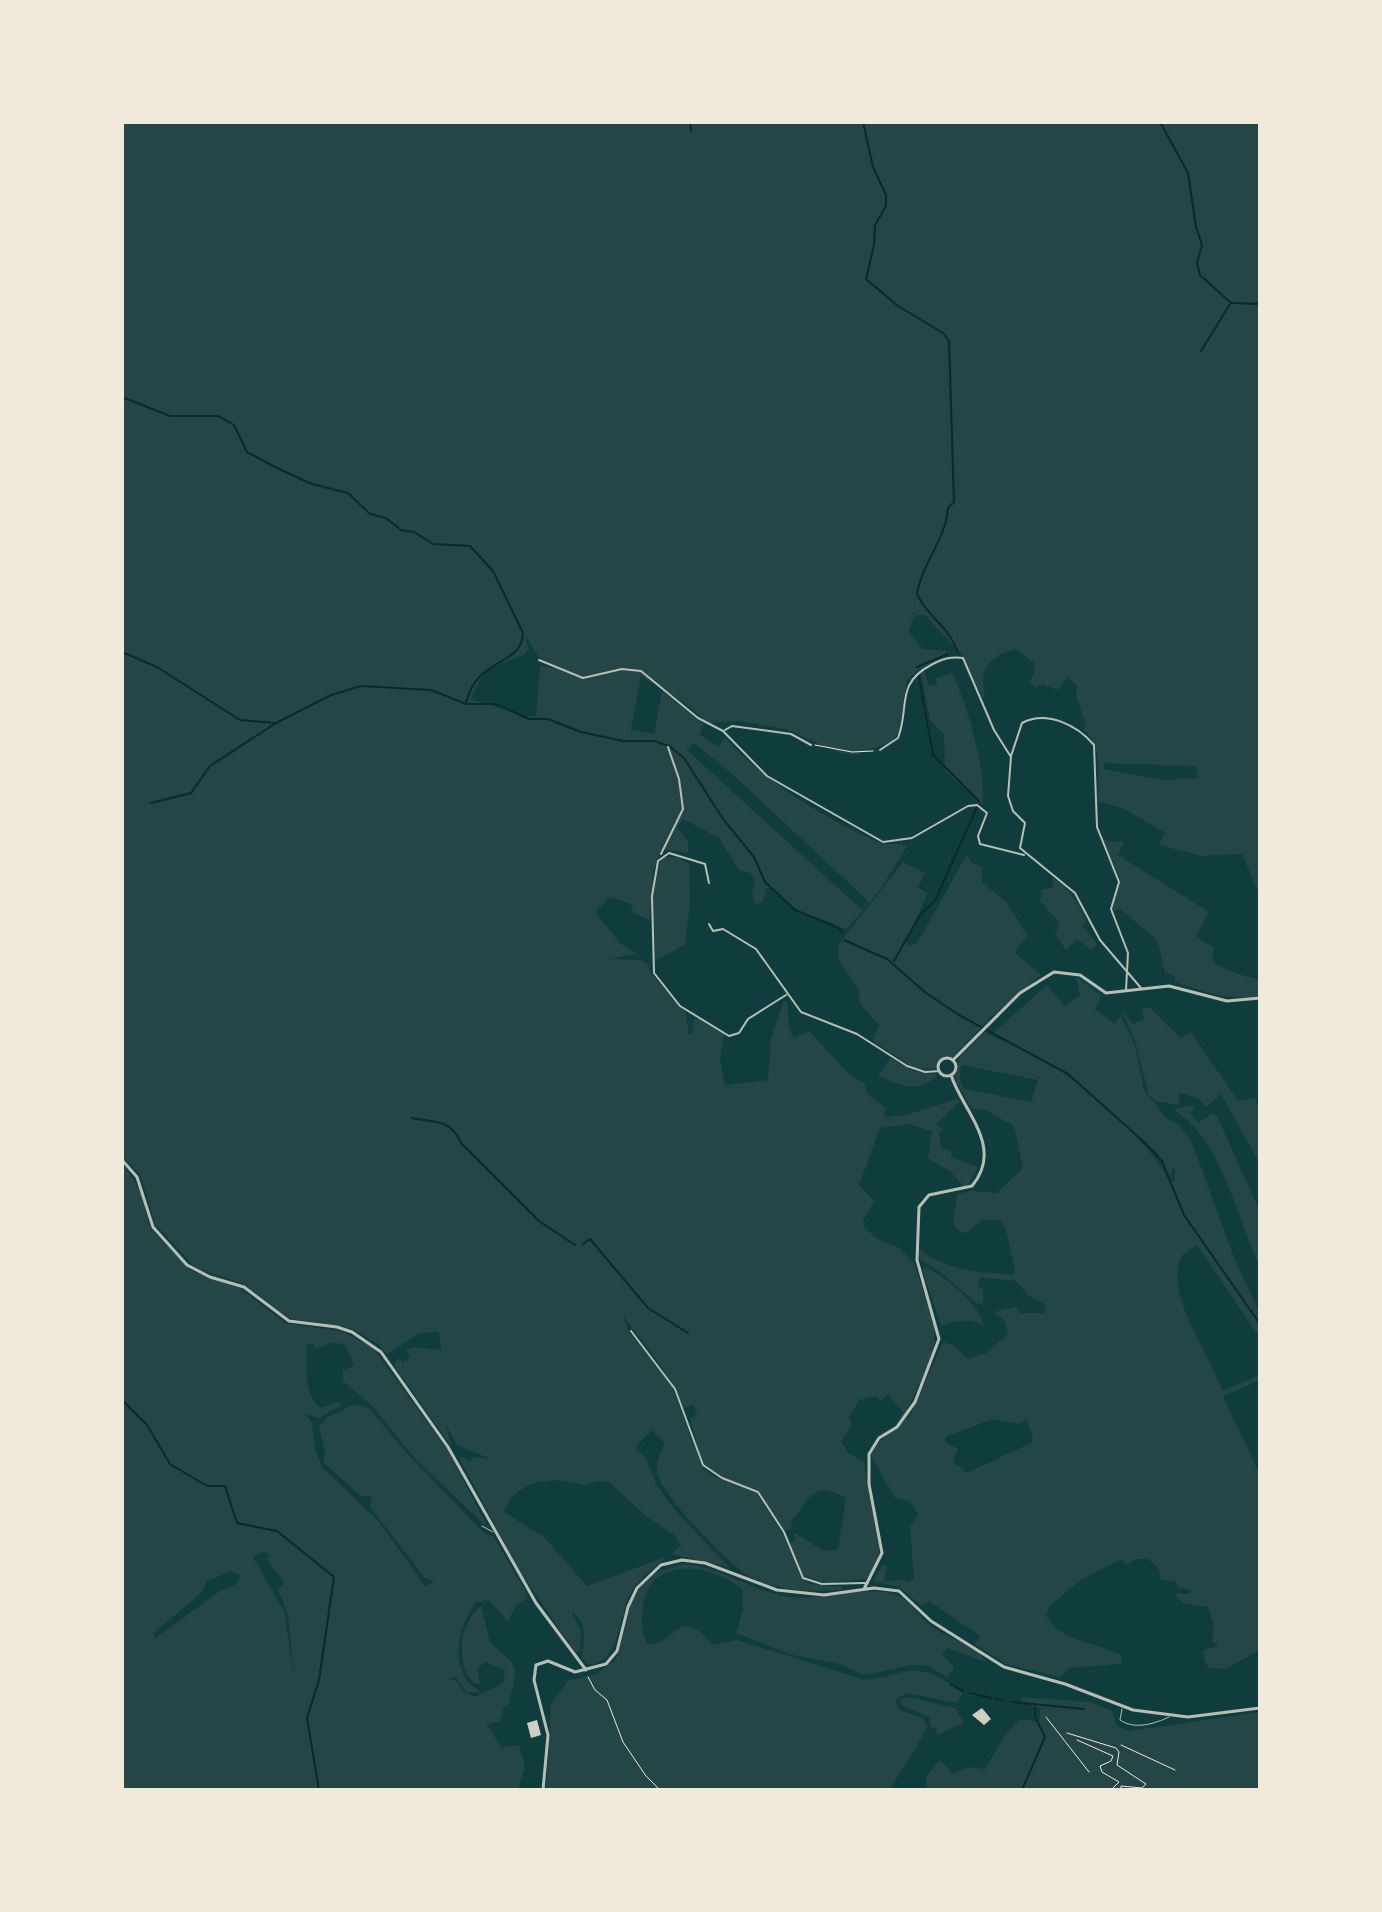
<svg xmlns="http://www.w3.org/2000/svg" width="1382" height="1912" font-family="Merriweather,serif">
<rect width="100%" height="100%" fill="#0f3d3e"/>
<path fill="#244646" fill-rule="evenodd" d="M122,122H1260V896L1242,854L1201,856L1159,845L1165,833L1125,809L1098,801C1098,775 1103,745 1083,729L1086,725L1076,695L1077,685L1068,678L1057,690L1043,684L1036,688L1030,682L1035,671L1034,663L1016,649C1001,652 984,662 983,679C982,688 987,690 983,698L962,655L924,614L914,616L908,632L923,649L947,651L950,655L917,670L907,681L898,733L892,741L856,755L840,753L786,729L738,721L708,723L685,703L641,676L631,730L654,734L662,691L704,725L699,734L718,747L725,738C766,782 823,818 878,842C888,846 900,842 907,846L880,890L847,929L843,928L797,910L773,888H766L763,901L756,905L752,895L755,880L751,873L739,870L719,838L683,819L677,827L688,842V853L662,849L653,871L650,920L633,913L631,904L610,897L595,912L621,944L637,954L606,959L640,960L647,964L652,975L686,1013L689,1034H692L694,1019H699L724,1034L720,1058L725,1085L768,1080L771,1040L783,1002L787,1001L789,1028L794,1038L809,1031L848,1073L865,1084L866,1093L885,1107L884,1117L906,1115L957,1099L959,1102L936,1125L944,1128L939,1133L941,1148L950,1150L953,1158L978,1167L968,1185L960,1188L963,1186L951,1172L928,1158L932,1131L908,1124L880,1128L859,1185L874,1201L863,1221L864,1227L876,1238L899,1248L914,1263L934,1324V1346L928,1364L907,1411L899,1420L903,1412L888,1394L881,1401L876,1396L859,1400L849,1418L852,1425L841,1442L849,1454L864,1461C866,1497 896,1549 866,1579L828,1583L804,1576L791,1547L790,1542L795,1541L793,1532L824,1551L838,1549L846,1498C813,1478 809,1500 791,1521L792,1528L785,1531L758,1490L725,1479L703,1465L690,1419L697,1414L693,1405L684,1408C671,1374 643,1344 622,1314L629,1332L671,1384L702,1467L715,1477L757,1493L783,1534L802,1579L810,1584L842,1587V1590C810,1592 780,1591 751,1577C731,1568 658,1492 657,1471C656,1459 661,1454 665,1443L651,1430L635,1448L646,1458L657,1486L674,1509L729,1567L671,1554L681,1545L673,1534L646,1516L609,1482L595,1481L585,1486C556,1475 515,1479 504,1512L544,1537L587,1586L666,1557C656,1568 640,1576 631,1592C619,1613 620,1666 588,1664L582,1658C584,1641 588,1620 571,1612L581,1631L580,1650L576,1653L521,1573L459,1458L464,1457L470,1462L473,1457L491,1459L457,1445L446,1425L451,1446L394,1365L398,1358L403,1362L410,1357L406,1350L413,1347L441,1350L439,1331L418,1334L387,1354L378,1344L351,1328L288,1318L244,1284L196,1268L155,1224L141,1176L122,1156ZM525,634L538,656L554,668L540,666L536,716L526,717L471,699L484,671L525,654L528,648ZM694,743L731,773L868,901L862,910L687,750ZM1104,763L1196,766L1198,778L1162,780L1104,769Z
M924,671L929,686L937,684L936,678L952,673C966,700 988,775 982,804L945,771L944,734L930,720L921,673Z
M1100,835L1108,841L1124,842L1118,855L1209,912L1196,937L1214,948L1212,957L1216,964L1238,974L1260,980V996C1229,1001 1204,992 1175,982V976L1165,972L1157,940L1120,909L1112,911L1120,879Z
M967,854L971,862L982,867V882L1007,903L1028,936L1014,952L1041,975L991,1017L952,1058H941L937,1069L914,1068L873,1041L879,1025L860,1004L858,989L839,961V944L903,862L925,873L918,888L928,893L906,942L910,946L918,942Z
M663,857H677L689,864L690,905L685,944L654,962C653,935 646,879 663,857Z
M1053,878C1071,889 1079,903 1087,922L1082,925L1097,944L1091,950L1077,939L1066,950L1055,934L1060,923L1040,901L1042,890L1053,887Z
M1076,976L1101,996L1095,1009L1115,1024L1121,1016L1135,1046L1144,1090L1167,1119L1178,1124L1191,1140L1235,1260L1260,1313V1338L1197,1245L1183,1254C1161,1293 1211,1353 1222,1391L1260,1375V1380L1223,1396L1260,1475V1650L1225,1669L1208,1668L1203,1653L1205,1649L1219,1646L1212,1641L1214,1625L1208,1607L1183,1603L1174,1594H1189L1192,1590L1178,1587L1175,1581L1161,1580L1158,1568L1148,1559H1135L1127,1565L1121,1559L1079,1581L1049,1607L1046,1615C1061,1644 1098,1641 1122,1656L1121,1664L1069,1668L1059,1677L1006,1664L975,1644L980,1636L929,1601L922,1606L899,1587L873,1581L883,1565H887L884,1582L900,1579L908,1582L914,1578L910,1527L918,1515L910,1501L895,1498L871,1456L875,1446L910,1416L943,1342L954,1346L968,1359L986,1353L1008,1334L1005,1321L994,1312L1016,1307L1020,1313H1044L1046,1305L1029,1296L1016,1281L980,1277L978,1288L983,1289V1304L976,1303L944,1275L920,1259L918,1248C945,1271 978,1272 1012,1275L1015,1272L1006,1230L1000,1220H982L967,1233L960,1232L953,1223L957,1194L972,1191L997,1193L1023,1168L1014,1126L987,1111L971,1108L953,1076L959,1058L984,1032C1006,1043 1029,1053 1051,1065C1082,1083 1157,1149 1169,1181H1175L1174,1164L1170,1178L1157,1153L1068,1073L993,1033L1047,985L1065,1006L1080,995ZM961,1065L1038,1080L1031,1102L964,1089L960,1078ZM993,1419L1019,1424L1027,1420L1033,1438L1031,1443L967,1473L953,1462L958,1449L945,1442V1437Z
M1149,1007L1181,1038L1191,1032L1238,1101L1255,1098L1260,1110V1164L1221,1094L1206,1107L1197,1098L1179,1093V1105L1156,1101L1149,1095L1135,1041L1122,1011L1133,1024L1144,1019L1142,1009Z
M890,1058L913,1071L938,1075C915,1095 902,1085 878,1076Z
M1188,1106H1195L1190,1113L1198,1123L1212,1114L1217,1116L1260,1212V1267C1237,1219 1221,1136 1173,1110Z
M122,1163L139,1188L151,1229L191,1271L238,1287L285,1323L344,1332L373,1348L447,1449L489,1529L416,1460L372,1406L343,1381V1370L354,1366L345,1344L331,1343L315,1349L314,1343L306,1344C309,1365 301,1391 321,1408L337,1402L342,1405L319,1418L305,1414L312,1423L315,1449L322,1467L379,1522L425,1586L434,1582L425,1578L370,1507L372,1495L362,1497L323,1462L325,1452L319,1427L328,1417L355,1404L370,1409L411,1458L485,1534L493,1536L526,1592L527,1597L515,1607L508,1622L489,1600L476,1602C460,1623 451,1657 467,1681C472,1687 477,1687 480,1693L467,1692L455,1677L448,1680H455L464,1692L475,1697L503,1683L505,1671L485,1662L478,1668L480,1684L473,1683C455,1662 459,1623 481,1606L490,1642C520,1670 518,1661 509,1704L504,1706L500,1721L487,1725L502,1748L519,1745L525,1766L518,1790H122ZM262,1552L269,1554L267,1560L285,1583L278,1589L288,1615L294,1678L284,1611L253,1557ZM232,1571L241,1576L235,1585L223,1589L154,1639L155,1632L202,1592L207,1581Z
M927,1268C943,1275 984,1308 983,1325C970,1318 955,1320 941,1326L922,1269Z
M684,1564C721,1567 752,1591 789,1597C824,1602 860,1585 893,1594C910,1598 918,1616 931,1626C945,1637 979,1647 986,1662L947,1648L942,1654L954,1668L947,1677L929,1666L912,1665L864,1675L839,1664L793,1655L736,1633L743,1609L742,1589C712,1563 648,1555 643,1607C641,1620 641,1632 647,1644C676,1646 677,1603 713,1645L737,1640L862,1679C895,1680 908,1660 942,1679C949,1683 957,1686 963,1693L957,1702H952L907,1693L895,1699L899,1710L923,1718L927,1727C923,1737 893,1786 888,1790H546L551,1704L568,1681L596,1674L616,1660L630,1607L640,1588L657,1572Z
M908,1697L955,1708L964,1723L937,1735L936,1727L931,1728L929,1717L900,1705L902,1699Z
M1022,1697L1091,1702L1112,1711L1117,1726L1129,1731L1260,1712V1790H927L926,1777L940,1760L953,1774L969,1767L985,1769L1005,1735L1020,1719L1039,1722L1041,1708L1021,1703Z"/>
<g fill="none" stroke-linecap="round" stroke-linejoin="round">
<path stroke="#0a2a2b" stroke-width="2" d="M690,122L691,131
M863,122L873,167L886,195V206L875,225L874,245L866,279L898,306L943,333L949,341L954,502L948,508C946,539 922,563 917,594C927,617 948,625 958,652
M1160,122L1188,173L1196,227L1202,245L1197,263L1200,275L1231,303
M1232,303L1260,304
M1201,351L1230,304
M122,397L170,416H218L234,425L247,452L277,468L312,484L348,493L370,514L386,518L401,530L414,532L433,544L470,546L493,571L523,633C522,667 477,656 466,703
M122,652L157,667L240,720L274,723
M917,667L948,654
M919,677L933,755L979,801
M151,803L191,793L210,766L276,723L331,695L361,686L431,690L466,704H496L529,719H548L581,732L623,741H654L669,746L684,758L723,819L754,857L765,882L795,910L839,928L842,933
M844,940L887,959L926,993L959,1015L1068,1074L1144,1142L1162,1161L1184,1215L1260,1324
M894,961L920,915L935,901L977,807
M412,1118C434,1123 450,1118 461,1143L539,1221L575,1245
M583,1244L590,1239L648,1308L688,1333
M122,1400L147,1425L170,1464L207,1486H225L237,1523L277,1531L334,1577L319,1680L307,1718L319,1790
M950,1684L963,1691
M970,1693L991,1698
M995,1699L1002,1700
M1012,1702L1084,1709
M1022,1790L1045,1737L1035,1717V1704"/>
</g>
<path fill="#cfcfc3" d="M982,1708L991,1719L984,1725L972,1715Z
M537,1720L541,1735L531,1738L527,1723Z"/>
<g fill="none" stroke-linecap="round" stroke-linejoin="round">
<path stroke="#f1e9da" stroke-width="1" d="M815,745L852,752L873,751
M588,1677L595,1690L607,1700L623,1742L646,1776L660,1790
M1046,1717L1089,1772
M1067,1733L1116,1748L1119,1752L1117,1765L1146,1784L1142,1788L1121,1786V1790
M1077,1740L1113,1756L1111,1761L1100,1766L1102,1772L1119,1782L1111,1790
M1121,1745L1175,1770"/>
<path stroke="#b8beb3" stroke-width="1" d="M482,1526L493,1532
M1122,1709L1120,1720C1135,1730 1154,1724 1169,1717"/>
<path stroke="#b8beb3" stroke-width="2" d="M539,660L583,678L622,669L641,671L698,718L723,731L767,776L883,842L912,838L968,806L977,805L987,813L978,836L980,844L1024,855
M725,730L732,726L791,734L811,745
M880,750L898,738C910,707 895,684 931,665C942,659 951,656 963,658L994,730L1011,757L1008,796L1013,811L1025,823L1020,848L1075,893L1100,940L1141,988
M1011,756L1022,723C1047,710 1077,725 1094,745L1097,827L1119,882L1111,909L1128,953L1126,990
M661,854L683,809L679,779L668,747
M709,883L705,864L669,853L658,861L652,896L654,973L680,1006L729,1036L739,1033L748,1019L786,995
M709,924L713,931L723,929L756,949L801,1012L857,1034L907,1066L925,1072L940,1071
M631,1331L675,1389L703,1465L722,1478L758,1492L784,1532L803,1578L822,1584L865,1583"/>
<path stroke="#b8beb3" stroke-width="3" d="M938 1067a9 9 0 1 1 18 0a9 9 0 1 1-18 0Z
M953,1060L1020,993L1054,972L1080,975L1106,993L1169,986L1227,1001L1260,998
M122,1160L137,1177L153,1227L187,1265L210,1277L244,1287L289,1321L337,1327L352,1332L381,1352L448,1447L536,1603L586,1670
M864,1589L882,1553L869,1484V1454L879,1438L897,1427L915,1402L939,1339L917,1260L919,1207L929,1195L972,1186C1005,1147 962,1110 951,1075
M543,1790L548,1735L534,1680L536,1665L548,1661L575,1672L606,1664L617,1651L628,1607L637,1588L661,1565L682,1560L705,1563L777,1590L824,1595L874,1588L899,1591L931,1621L1004,1667L1065,1684L1133,1710L1188,1717L1260,1708"/>
</g>
<rect width="1382" height="1912" fill="none" stroke="#f1e9da" stroke-width="248"/>
</svg>
